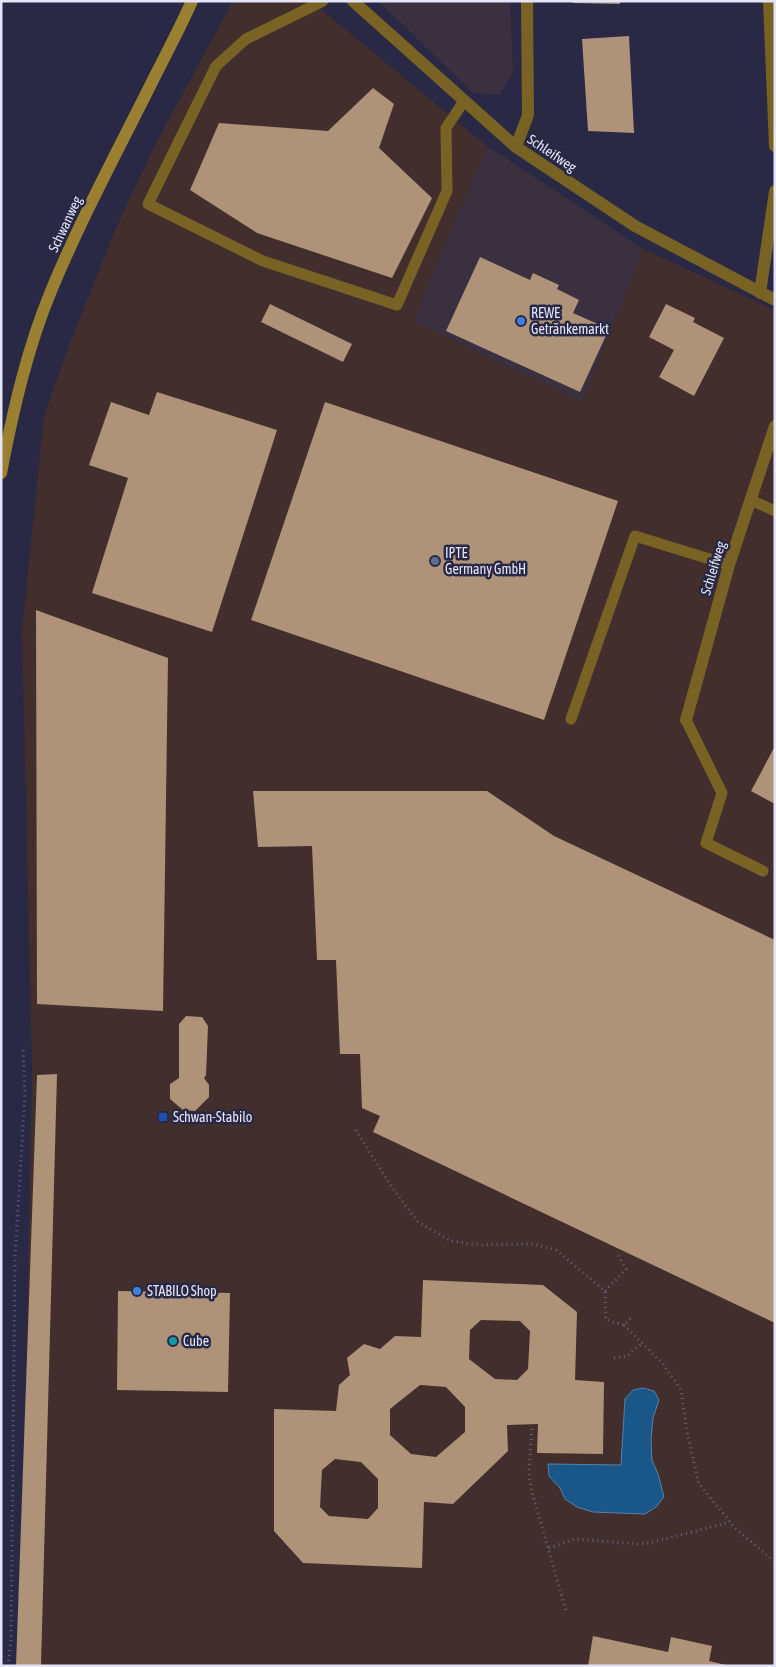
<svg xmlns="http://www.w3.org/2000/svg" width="776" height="1667" font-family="'Asap Condensed',sans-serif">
<rect width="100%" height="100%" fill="#292945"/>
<path fill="#3a303f" d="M378,1H510L513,73L499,95L473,93Z
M487,146L643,249L582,402L413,321Z"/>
<path fill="#422e2c" d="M233,1H311L487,146L413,321L582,402L643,249L775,310V1666H21L32,1070L22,630L44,416L70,343L115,230L155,145Z"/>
<path fill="#1a5789" stroke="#5782aa" d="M643,1388L654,1391L659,1400L653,1418L651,1439L652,1460L658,1474L664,1497L656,1507L645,1514L593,1512L577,1507L565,1499L560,1488L549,1476L548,1464L621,1465L625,1399L633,1390Z"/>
<path fill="#ae9378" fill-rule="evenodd" d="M573,1H620V4L573,3Z
M629,36L634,133L588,131L582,39Z
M373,88L394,104L379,148L432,198L392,278L257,233L190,190L219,123L328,131Z
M480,257L530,280L533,273L559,285L557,289L579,300L573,313L609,329L580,392L446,331Z
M270,304L352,344L343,362L261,322Z
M666,304L695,318L693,322L724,338L694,396L659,377L674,350L649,337Z
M157,392L277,430L212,632L92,593L128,478L89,465L111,402L149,415Z
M325,402L618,501L544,720L251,620Z
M36,610L168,658L163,1011L37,1004Z
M775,746V804L751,791Z
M253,791H487L554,836L775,940V1323L373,1132L380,1116L362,1108L360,1054H340L336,960H317L312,846L258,847Z
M186,1016L202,1017L208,1026L206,1075L204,1078L209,1085V1097L195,1111L183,1110L170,1099V1084L179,1078V1024Z
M57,1074L41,1666H16L37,1075Z
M423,1280L543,1285L577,1312L575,1380L604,1382L603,1454L537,1453L538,1424L507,1425L508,1451L453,1504L424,1502L422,1568L303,1563L274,1531V1409L336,1411L339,1385L350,1375L347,1358L364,1344L380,1349L395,1336L421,1337ZM481,1320L520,1321L530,1331L528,1369L517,1380L495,1379L469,1359L470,1330ZM420,1385L446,1387L465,1407V1432L436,1457L411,1454L390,1435V1409ZM335,1459L361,1462L378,1479V1508L368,1519L329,1516L320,1507L322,1470Z
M118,1291L230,1293L228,1392L117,1390Z
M593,1636L668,1652L671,1637L712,1646L709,1661L730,1666H588Z"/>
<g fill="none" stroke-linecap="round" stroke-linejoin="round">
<path stroke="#64647d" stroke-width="3" stroke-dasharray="1 4" stroke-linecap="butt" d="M356,1130L391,1186L418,1222L451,1241L479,1245L534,1244L556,1250L605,1291L606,1320L624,1325L633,1316
M605,1291L626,1269L617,1253
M624,1325L663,1364L681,1390L687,1432L699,1484L736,1529L775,1562
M614,1358L628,1356L634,1349L644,1343
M532,1429L529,1472L531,1489L566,1611
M549,1548L575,1539L637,1544L650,1543L730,1522
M8,1666L11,1641L15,1258L25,1093L23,1048"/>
<path stroke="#786224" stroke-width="11" d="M323,1L246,39L216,66L148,204L263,261L397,305L447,191L446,128L464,101
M751,500L775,511
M571,719L635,536L729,565
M686,720L722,793L706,843L763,871"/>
<path stroke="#786224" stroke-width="12" d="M353,1L516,147L635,226L775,300
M769,2L775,146
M516,147L528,115L527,1
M760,293L775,191
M686,720L729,565L775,426"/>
<path stroke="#9c8032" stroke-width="12" d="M1,473C13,411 27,349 51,291C80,221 116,154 150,86C164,58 179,30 192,1"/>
</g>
<g fill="#3f7fe0" stroke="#292945" stroke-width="2">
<circle cx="521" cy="321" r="5"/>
<circle cx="137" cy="1291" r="5"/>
</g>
<circle fill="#5c6f8a" stroke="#292945" stroke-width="2" cx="435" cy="561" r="5"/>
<rect fill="#1a4fb4" stroke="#292945" stroke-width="2" x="158" y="1112" width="10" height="10" rx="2.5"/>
<circle fill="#0f9aa8" stroke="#292945" stroke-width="2" cx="173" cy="1341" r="5"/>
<g text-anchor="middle" stroke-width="5" stroke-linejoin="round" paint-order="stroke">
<g font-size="14" fill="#e4e5f8" stroke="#292945">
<text transform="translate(552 153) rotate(34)" y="5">Schleifweg</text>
<text transform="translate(65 224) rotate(-65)" y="5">Schwanweg</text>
<text transform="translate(713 568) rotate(-73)" y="5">Schleifweg</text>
</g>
<g font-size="14" fill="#e4e5f8" stroke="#292945" text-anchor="start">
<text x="531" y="318">REWE<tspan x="531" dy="16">Getränkemarkt</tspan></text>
<text x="445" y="558">IPTE<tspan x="445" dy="16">Germany GmbH</tspan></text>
<text x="173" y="1122">Schwan-Stabilo</text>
<text x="147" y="1296">STABILO Shop</text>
<text x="183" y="1346">Cube</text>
</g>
</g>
<rect width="776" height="1667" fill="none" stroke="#e4e5f8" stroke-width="5"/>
</svg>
